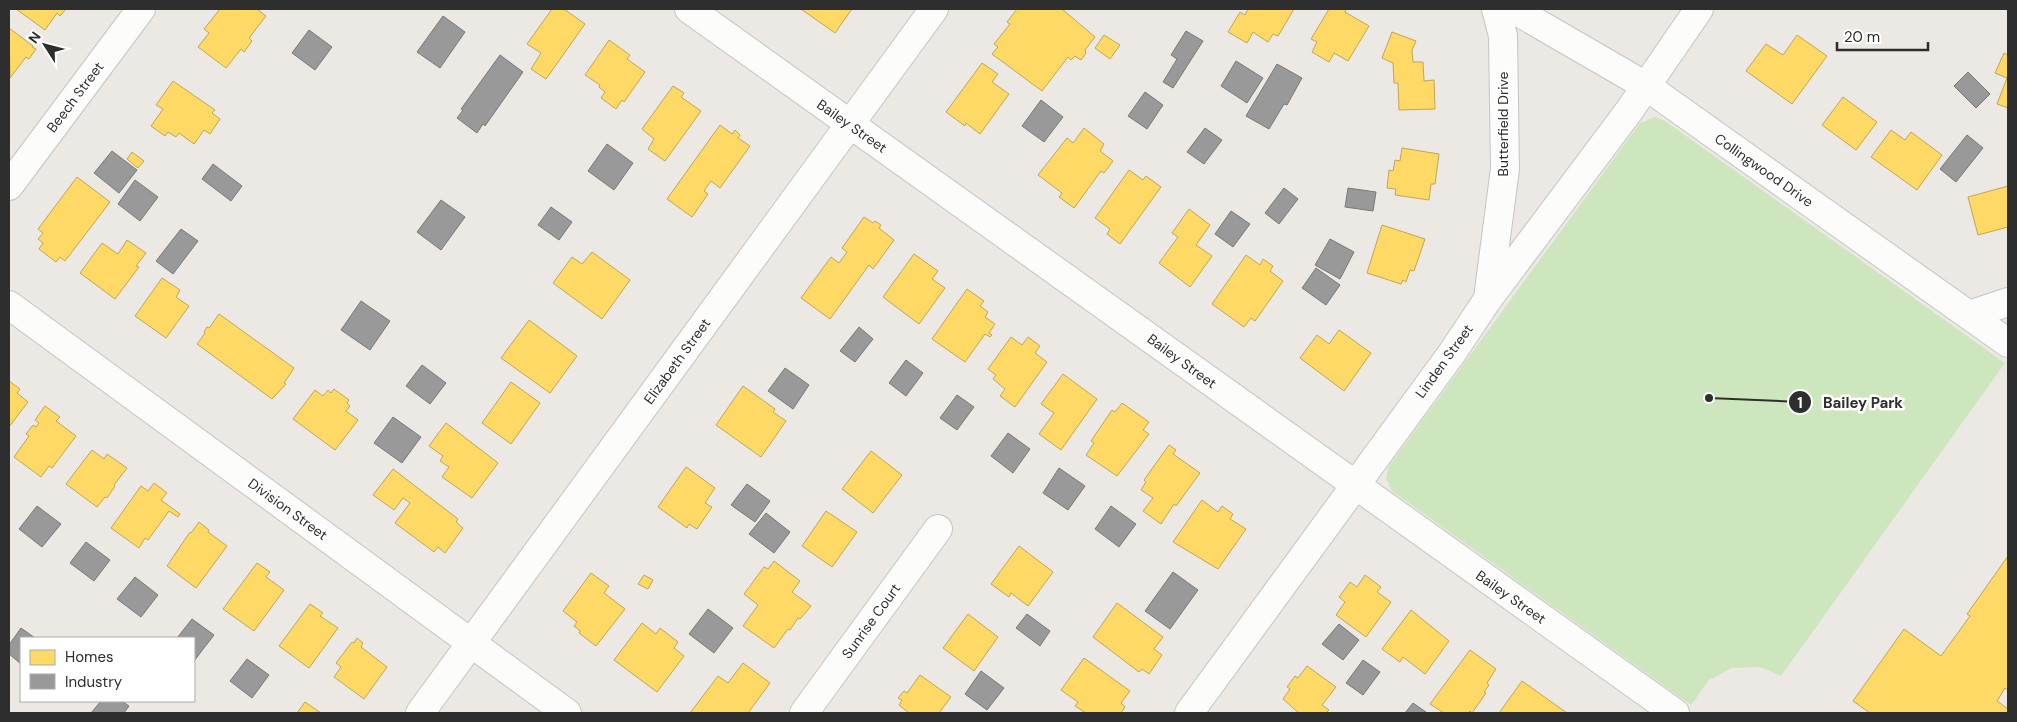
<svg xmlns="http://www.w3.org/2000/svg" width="2017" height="722" font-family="'DM Sans',sans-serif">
<rect width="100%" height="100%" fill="#ece8e4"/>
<path fill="#cee6be" d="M1655,117L1665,121L2005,363L1781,676L1760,667L1732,668L1709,680L1691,705L1392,491L1386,478L1389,466L1640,123Z"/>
<path fill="#ffd966" stroke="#c0a655" d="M16,9H66L60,16L57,13L45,30Z
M220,9H257L266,16L249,38L252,41L244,52L241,49L226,68L198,47L209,33L204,29Z
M552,9H564L585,24L546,79L531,69L541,53L527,44Z
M801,9H852L835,33Z
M1017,9H1062L1095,37L1085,50L1086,53L1081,60L1075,56L1071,60L1068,57L1042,91L992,54L998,47L994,44L1010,24L1007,22Z
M1248,9H1294L1278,36L1273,34L1268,42L1253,32L1247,43L1228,32L1240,12L1245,15Z
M1329,9H1346L1345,12L1369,26L1348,61L1334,53L1329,62L1312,52L1317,42L1311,39Z
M9,28L33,46L32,47L36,49L29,59L26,57L10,78Z
M1392,32L1416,41L1412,50L1413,62H1423L1424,81L1434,80L1435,109L1399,110L1398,83H1394L1393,63L1382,58Z
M1104,35L1120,45L1110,59L1095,48Z
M1797,35L1827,56L1792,104L1746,71L1766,44L1783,55Z
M609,40L630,55L627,59L645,72L624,102L622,100L616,109L601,98L605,92L599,87L600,85L585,75Z
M2004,53L2008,55V108L1997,104L2007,78L1995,73Z
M982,63L998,74L992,82L1009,94L980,134L966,123L965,126L946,112Z
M173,81L215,110L212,113L220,119L210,134L204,130L194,144L179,133L176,137L168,132L165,136L151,126L163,109L156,105Z
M673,86L684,93L681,97L701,111L665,161L648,149L654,139L642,129Z
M1843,97L1877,122L1856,150L1822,125Z
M720,125L732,134L735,130L740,135L738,138L750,146L720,188L711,181L704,191L708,194L692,217L667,199Z
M1084,128L1104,144L1100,151L1113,161L1104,173L1101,171L1074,208L1059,197L1062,193L1038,175L1067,138L1073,143Z
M1891,130L1905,140L1911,132L1942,155L1917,190L1871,157Z
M1402,148L1439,154L1435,184H1431L1429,200L1395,195L1396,189L1387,188L1389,170L1393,171L1395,160L1400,161Z
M132,152L144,161L138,168L127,159Z
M1129,170L1143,180L1146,176L1161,187L1120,244L1107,234L1110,229L1095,218Z
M77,177L110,202L65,261L60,257L56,262L39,249L43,243L38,239L43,233L38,229Z
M2008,186V227L1978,235L1968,197Z
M1189,209L1210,225L1196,245L1212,256L1190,287L1159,263L1178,237L1172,233Z
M864,217L873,223L875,221L881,225L879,228L894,240L873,269L869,265L830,319L801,298L831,257L839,263L847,252L842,248Z
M1382,225L1425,239L1414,271L1410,270L1406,282L1403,280L1401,284L1367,273Z
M127,240L146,253L136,266L139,267L115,299L80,273L102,243L118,254Z
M592,252L630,280L602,319L553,283L572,257L582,264Z
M914,254L938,271L932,279L945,288L919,324L883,297Z
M1246,255L1260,265L1263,259L1273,266L1270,271L1283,281L1255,321L1251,318L1244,327L1212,304Z
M162,278L180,290L176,297L189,306L166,338L135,316Z
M967,289L984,301L980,306L988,312L985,317L995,324L989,333L992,335L990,337L985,334L965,362L932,339Z
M219,314L294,368L284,383L286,384L272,399L197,344L205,333L204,332L207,327L209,328Z
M529,320L577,356L550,393L501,358Z
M1339,330L1371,353L1344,391L1300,358L1317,335L1329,344Z
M1011,337L1022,345L1028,337L1040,346L1035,353L1047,362L1015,407L1000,396L1005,389L993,379L996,375L988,369Z
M1063,374L1097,399L1061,450L1039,434L1054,413L1041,404Z
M9,381L20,389L17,393L28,402L9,427Z
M511,382L540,403L511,444L482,423Z
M743,386L775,409L773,412L786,421L761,457L716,425Z
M334,389L349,400L347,403L350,406L346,411L358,420L335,450L293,419L315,390L323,396L328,390L331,393Z
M1122,403L1149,422L1143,430L1149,434L1117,476L1086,455L1094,443L1091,441L1112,410L1115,412Z
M45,406L60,417L56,421L76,436L52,468L49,466L41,477L14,457L29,436L26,434L33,425L36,427L39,423L35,420Z
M446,423L498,463L472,498L442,477L449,467L440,461L443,456L429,446Z
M1169,445L1176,450L1173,454L1200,473L1176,506L1174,504L1161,524L1143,511L1153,498L1141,490L1146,482L1144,480Z
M92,450L104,459L107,454L127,468L114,485L115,486L107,498L105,497L97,507L66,484Z
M871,451L902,475L873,513L842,489Z
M686,467L715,488L705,503L712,507L697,529L689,524L687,528L658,507Z
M393,469L458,519L456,522L463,528L445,553L438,547L434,552L395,523L410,503L403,498L394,510L373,495Z
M154,483L167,493L161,500L180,514L178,517L169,511L148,540L145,538L139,548L111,528L141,486L148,491Z
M1202,500L1218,512L1222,506L1233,514L1230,519L1246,529L1218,569L1173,542Z
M826,511L857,532L832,567L802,546Z
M199,522L209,530L208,532L227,546L196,588L167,566L190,532L191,533Z
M1019,546L1053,572L1028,606L1011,593L1009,597L991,584Z
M2008,556V690L2005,688L1997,701L2008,709V713H1870L1853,701L1904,629L1941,656L1970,616L1967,614Z
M774,561L800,581L792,592L811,606L800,619L798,618L790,630L788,629L774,648L743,626L758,605L744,594L764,567L768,569Z
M257,563L270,572L266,577L284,590L254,631L223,609Z
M591,573L609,586L604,593L625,609L596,646L579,633L580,631L574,626L577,622L563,611Z
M644,575L653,580L648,589L638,584Z
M1365,575L1381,587L1377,592L1391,602L1366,637L1336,615L1345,602L1339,597L1350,582L1357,587Z
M1117,603L1163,637L1154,649L1162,655L1149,674L1142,669L1139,672L1093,637Z
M310,604L323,613L320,616L338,628L309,668L279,646Z
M1411,610L1449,641L1425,674L1403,657L1400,662L1382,649Z
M968,614L998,637L974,671L943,648Z
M642,623L656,634L660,628L678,642L674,648L684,656L657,692L614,660Z
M357,638L363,643L361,647L387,667L364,699L334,677L341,667L336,663L352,642L354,643Z
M1470,650L1496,669L1487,683L1489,685L1484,692L1486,693L1472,713L1470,711L1468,713H1444L1430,704Z
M1084,658L1130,691L1121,703L1125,707L1121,713H1086L1075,706L1078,702L1061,690Z
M743,663L770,683L748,713H690L718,676L728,683Z
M1307,666L1336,687L1322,705L1329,710L1326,713H1299L1283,699L1290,689L1287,687L1295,676L1298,678Z
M920,675L951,697L939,713H909L899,705L902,700L898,698L904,691L907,693Z
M1522,681L1567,713H1499Z
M305,702L321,713H297Z"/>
<path fill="#999" stroke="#797979" d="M443,16L465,32L440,68L417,52Z
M309,30L332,47L315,70L292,53Z
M1186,31L1203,41L1173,88L1163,82L1177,59L1171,55Z
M500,55L523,72L485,126L483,124L477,133L457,118L463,110L461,109Z
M1236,61L1263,78L1247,103L1221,86Z
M1277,64L1302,78L1287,105L1284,104L1269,129L1246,116Z
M1968,72L1990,94L1976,108L1954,86Z
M1145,92L1163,105L1147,129L1128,116Z
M1041,100L1063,117L1044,142L1022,126Z
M1205,128L1222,140L1204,164L1187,152Z
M1967,135L1983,148L1956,182L1940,169Z
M607,144L633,163L614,190L588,171Z
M112,151L137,170L119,193L94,173Z
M213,164L242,186L231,201L202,179Z
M135,180L158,197L140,221L118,204Z
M1284,188L1298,199L1279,224L1265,213Z
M1348,188L1376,192L1373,211L1345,207Z
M441,200L465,217L441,250L417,232Z
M551,207L572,222L559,240L538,225Z
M1231,211L1250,224L1233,247L1215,234Z
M181,229L198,241L173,274L156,261Z
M1330,239L1354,252L1340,279L1315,265Z
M1316,268L1340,285L1326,305L1302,288Z
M361,301L390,321L370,350L341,330Z
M859,327L873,339L855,362L840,351Z
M906,360L923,373L906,396L889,383Z
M422,365L446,383L430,404L406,386Z
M785,368L809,385L793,409L768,391Z
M957,395L974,407L957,430L940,418Z
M393,417L421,437L402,463L374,443Z
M1008,433L1030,449L1013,473L991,456Z
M1059,468L1085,486L1068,510L1043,493Z
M747,484L770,501L755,522L731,505Z
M37,506L61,524L42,547L19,529Z
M1111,506L1136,524L1119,547L1095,529Z
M766,513L790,532L774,553L749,534Z
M86,542L110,560L94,581L70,563Z
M1173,572L1198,590L1170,629L1145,611Z
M135,577L158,595L141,617L117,599Z
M708,609L733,628L714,653L689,634Z
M1027,614L1050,631L1040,646L1016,628Z
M192,619L214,635L194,661V638H177Z
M1339,624L1359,640L1343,660L1322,644Z
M21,628L35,638H21V664L9,654V645Z
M247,659L269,675L252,698L230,681Z
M1363,660L1380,672L1363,695L1346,683Z
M981,671L1004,688L987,710L965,694Z
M101,701H122L129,706L124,713H91Z
M1413,703L1426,712L1425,713H1405Z"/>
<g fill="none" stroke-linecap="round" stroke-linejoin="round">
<g stroke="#c5c4c5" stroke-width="30">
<path id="street" d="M689,9L1675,713
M1513,9L1646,86L2008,343
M9,186L141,9
M1488,298L1505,169L1503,36L1496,9
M9,305L567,713
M1969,315L2008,302
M420,713L934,9
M804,713L938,529
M1189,713L1452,353L1488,299L1629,111L1699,9"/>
</g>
<use href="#street" stroke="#fcfcfb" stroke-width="28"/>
</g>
<g text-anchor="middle" stroke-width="5" stroke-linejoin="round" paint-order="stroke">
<g font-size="14" fill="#2e2e2e" stroke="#fff">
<text transform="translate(75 97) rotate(-53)" y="5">Beech Street</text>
<text transform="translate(1503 124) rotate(-90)" y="5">Butterfield Drive</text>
<text transform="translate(852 126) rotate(35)" y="5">Bailey Street</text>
<text transform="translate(1764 170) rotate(35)" y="5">Collingwood Drive</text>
<text transform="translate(677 361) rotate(-54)" y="5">Elizabeth Street</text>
<text transform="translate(1182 361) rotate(36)" y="5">Bailey Street</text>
<text transform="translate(1444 361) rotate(-54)" y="5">Linden Street</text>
<text transform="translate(288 509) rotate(36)" y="5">Division Street</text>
<text transform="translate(1511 597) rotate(35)" y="5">Bailey Street</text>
<text transform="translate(871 621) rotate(-54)" y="5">Sunrise Court</text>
</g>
</g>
<path fill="none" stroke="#2e2e2e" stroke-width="2" d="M1709 398L1800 402"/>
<g fill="#2e2e2e" stroke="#fff" stroke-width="2">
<circle cx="1709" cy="398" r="5"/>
<circle cx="1800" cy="402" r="12"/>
</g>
<g font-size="15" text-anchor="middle" font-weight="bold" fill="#fff">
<text x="1800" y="408">1</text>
</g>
<g font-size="15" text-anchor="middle" font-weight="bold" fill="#2e2e2e" stroke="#fff" stroke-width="5" stroke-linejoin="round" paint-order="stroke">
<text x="1863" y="408">Bailey Park</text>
</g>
<rect width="2017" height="722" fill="none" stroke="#2e2e2e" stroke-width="20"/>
<rect x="20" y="637" width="175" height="65" fill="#ffffff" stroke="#ababab"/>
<rect x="30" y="650" width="25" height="15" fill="#ffd966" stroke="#ababab"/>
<text x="65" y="662" font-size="15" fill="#2e2e2e">Homes</text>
<rect x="30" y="674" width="25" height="15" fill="#999999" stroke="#ababab"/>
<text x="65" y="687" font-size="15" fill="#2e2e2e">Industry</text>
<g transform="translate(45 45) rotate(306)" stroke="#ffffff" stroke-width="4" paint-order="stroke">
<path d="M0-4L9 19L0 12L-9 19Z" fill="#2e2e2e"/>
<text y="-8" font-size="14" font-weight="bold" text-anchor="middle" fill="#2e2e2e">N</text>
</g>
<path d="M1837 42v8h91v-8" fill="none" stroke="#2e2e2e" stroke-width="2.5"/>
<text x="1844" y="42" font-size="15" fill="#2e2e2e" stroke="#ffffff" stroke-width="4" paint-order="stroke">20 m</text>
</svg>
